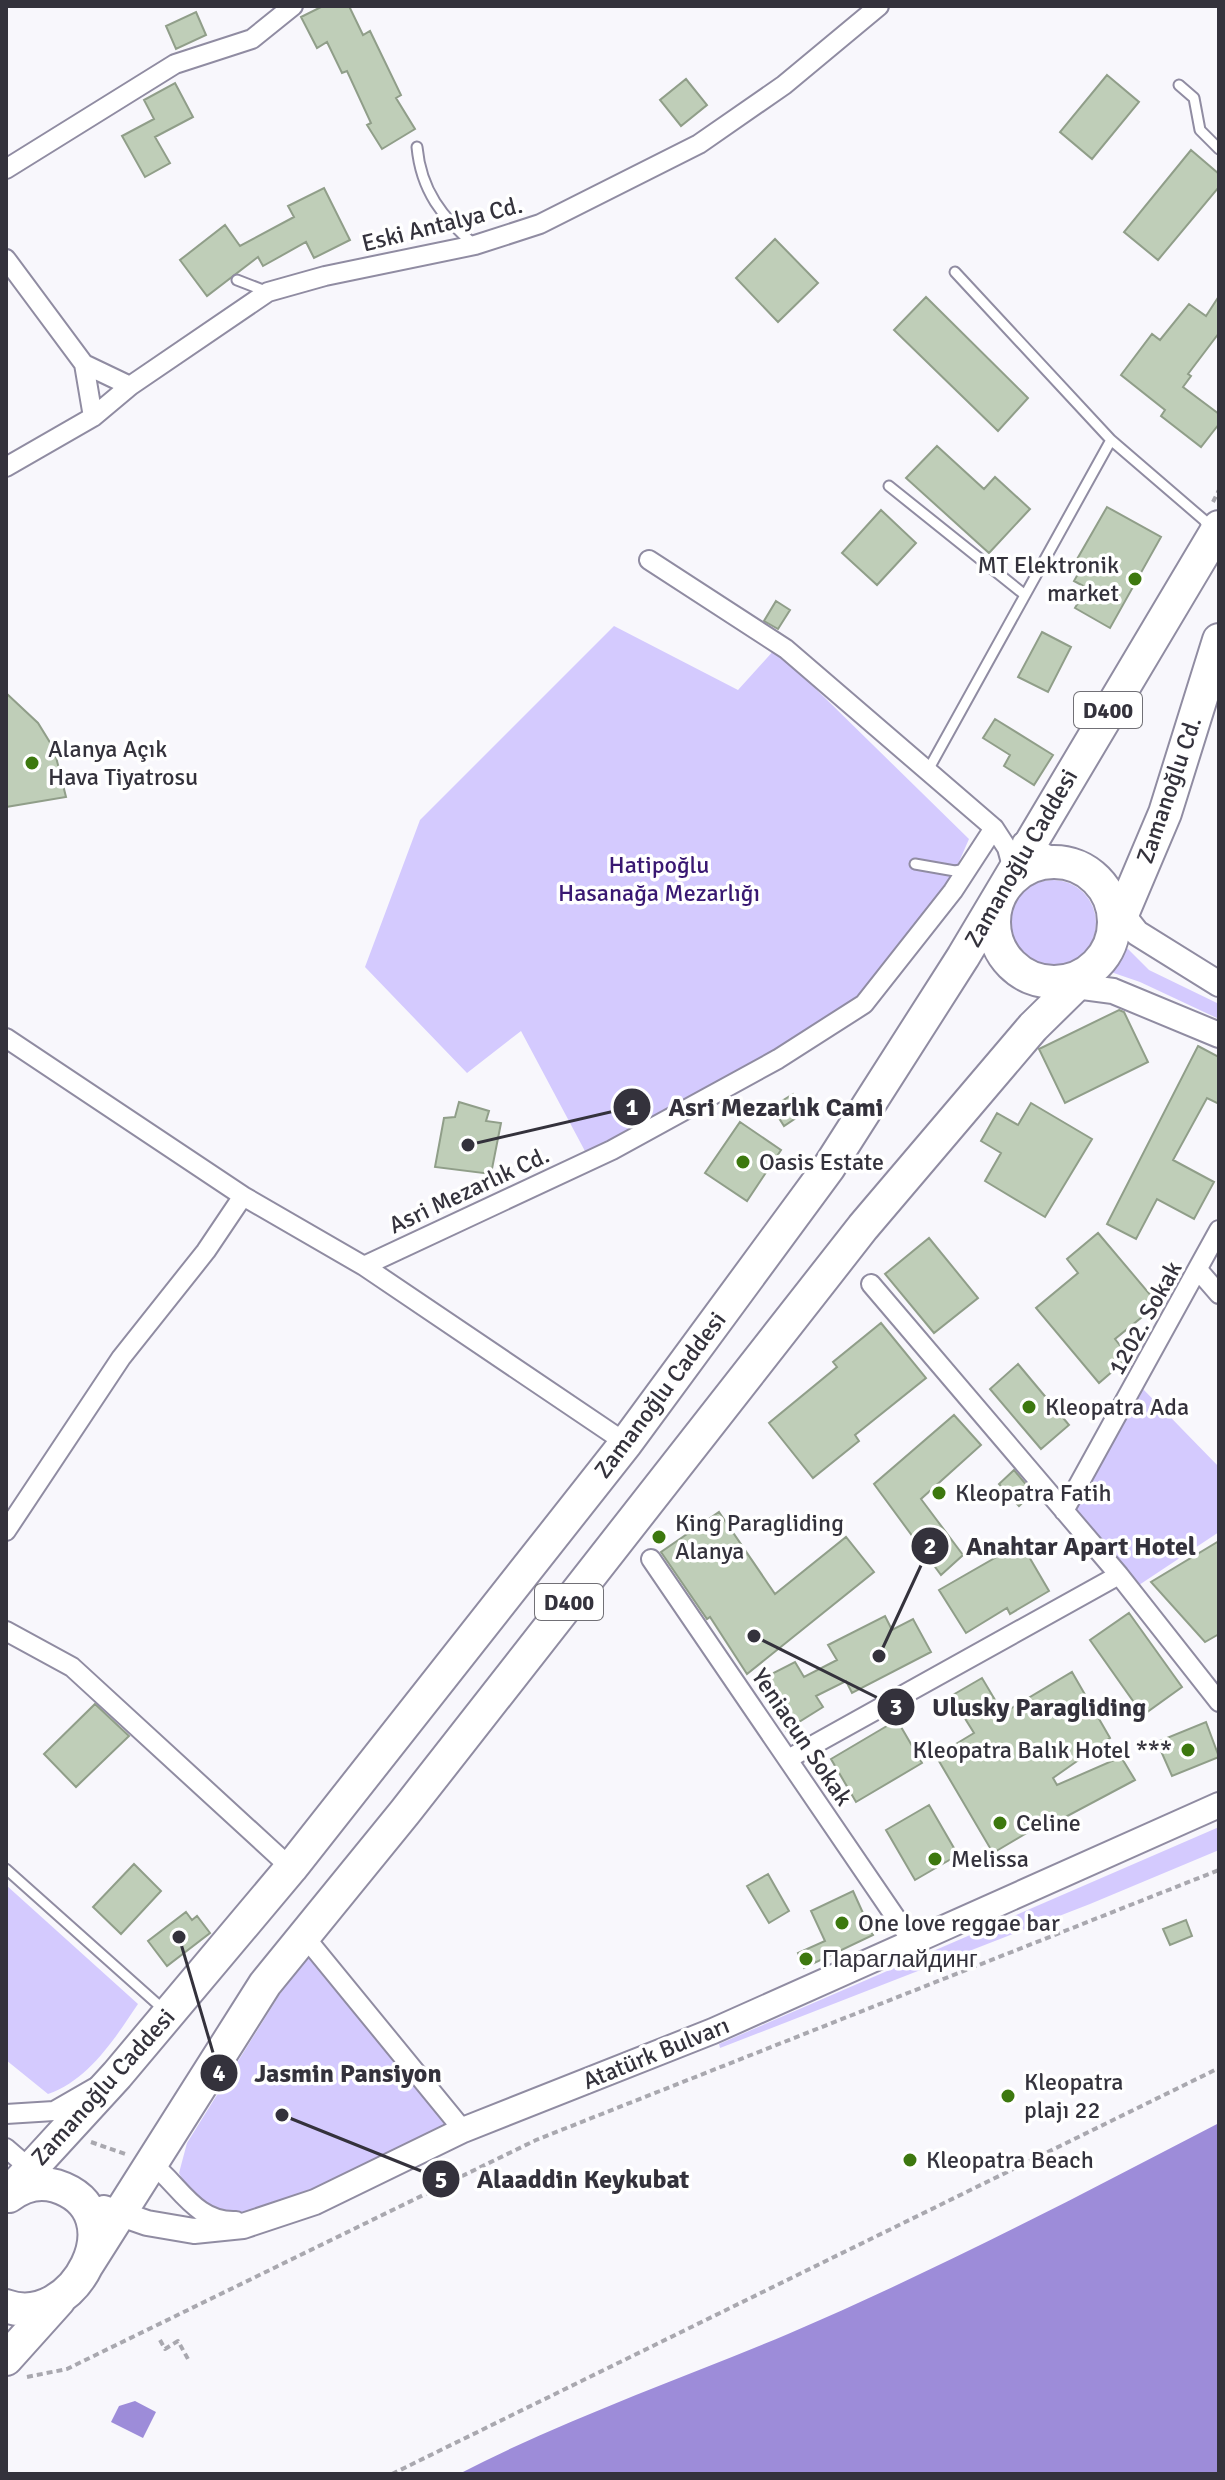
<svg xmlns="http://www.w3.org/2000/svg" width="1225" height="2480" font-family="Signika,sans-serif">
<rect width="100%" height="100%" fill="#f8f7fc"/>
<path fill="#d4cafe" d="M614,626L738,690L775,649L969,839L955,871L869,986L829,1018L715,1090L586,1153L521,1031L467,1073L365,967L420,820Z
M1010 923a43 43 0 1 1 86 0a43 43 0 1 1-86 0Z
M1125,946L1149,970L1219,1004V1019L1140,982L1105,970Z
M1142,1388L1219,1467V1532L1136,1587L1071,1510Z
M1219,1827V1850L1090,1904L720,2048L719,2044Z
M6,1885L138,2004C115,2038 89,2080 48,2094L6,2060Z
M308,1949L452,2128L268,2213L231,2215L210,2207L192,2197L179,2173L187,2143Z"/>
<path fill="#9d8cd9" d="M1219,2123V2474H459C565,2419 678,2380 788,2334C935,2271 1077,2197 1219,2123Z
M135,2401L156,2412L143,2438L111,2422L119,2406Z"/>
<path fill="#bfceb8" stroke="#909e89" stroke-width="2" d="M323,6H349L363,35L370,31L401,95L396,98L415,129L382,149L367,125L371,123L347,71L342,73L327,42L317,48L301,17Z
M196,12L206,35L176,49L166,26Z
M1107,75L1139,102L1092,159L1060,132Z
M686,79L707,105L681,126L660,100Z
M175,83L193,117L155,137L170,163L145,177L122,136L154,119L144,100Z
M1191,150L1219,174V187L1158,260L1124,232Z
M324,188L350,240L314,258L306,242L263,266L258,257L207,296L180,260L225,225L240,246L294,217L288,206Z
M775,239L818,283L778,322L736,278Z
M1219,296V333L1188,374L1191,376L1183,387L1219,414V424L1201,447L1161,416L1165,410L1121,375L1152,334L1160,340L1189,304L1206,316Z
M926,297L1028,398L998,431L894,330Z
M937,446L984,489L995,477L1030,509L989,553L906,478Z
M1107,507L1161,537L1110,628L1075,608L1087,588L1074,581L1083,565L1076,561Z
M881,510L916,543L877,585L842,553Z
M776,601L790,610L778,629L764,621Z
M1042,632L1071,647L1048,692L1018,677Z
M6,693L38,723L54,749L66,797L6,807Z
M995,719L1053,755L1034,785L1004,766L1010,755L983,738Z
M1119,1010L1124,1012L1148,1062L1065,1103L1039,1049Z
M1198,1046L1219,1057V1104L1207,1098L1173,1160L1214,1182L1194,1219L1157,1199L1136,1239L1107,1224Z
M793,1094L805,1112L784,1126L772,1107Z
M459,1102L489,1111L486,1121L501,1123L491,1174L435,1167L444,1118L455,1117Z
M1031,1103L1092,1139L1045,1217L985,1181L1001,1153L981,1141L997,1113L1018,1125Z
M740,1122L781,1150L747,1201L705,1173Z
M1098,1233L1158,1304L1115,1339L1129,1357L1099,1383L1036,1308L1078,1273L1067,1259Z
M929,1238L978,1298L934,1333L885,1274Z
M881,1323L926,1378L855,1435L859,1441L813,1478L769,1423L837,1367L833,1362Z
M1018,1364L1069,1425L1041,1449L990,1389Z
M954,1415L981,1445L921,1499L963,1555L941,1575L874,1484Z
M1014,1470L1033,1493L1019,1506L999,1484Z
M719,1512L775,1594L846,1537L874,1572L747,1674L710,1617L707,1619L661,1552Z
M1219,1541V1634L1205,1642L1151,1582Z
M1021,1543L1049,1591L1010,1614L1007,1608L966,1633L939,1590Z
M1129,1613L1182,1687L1143,1715L1090,1640Z
M885,1616L892,1630L913,1619L931,1652L852,1693L846,1681L816,1696L823,1707L786,1730L756,1682L795,1662L804,1677L837,1660L828,1645Z
M1072,1672L1110,1738L1053,1778L1057,1785L1121,1757L1135,1780L1043,1829L1040,1825L993,1853L936,1756L974,1733L951,1696L982,1678L1001,1710L1008,1706L1010,1709Z
M95,1704L129,1736L76,1787L44,1754Z
M897,1720L922,1763L856,1802L831,1759Z
M1206,1722L1219,1757L1172,1776L1157,1742Z
M929,1805L958,1855L915,1880L886,1830Z
M134,1864L161,1891L121,1934L93,1907Z
M768,1874L789,1911L769,1923L747,1886Z
M853,1891L873,1935L804,1968L798,1953L825,1941L811,1911Z
M186,1912L192,1920L197,1916L210,1933L167,1966L148,1941Z
M1186,1920L1192,1936L1170,1945L1163,1929Z"/>
<g fill="none" stroke-linecap="round" stroke-linejoin="round">
<g stroke="#908ca2" stroke-width="13">
<path id="lane" d="M1179,85L1194,98L1200,130L1219,149
M417,147C421,190 442,218 475,245
M955,272L1111,440L1204,520L1210,530
M237,280L268,292
M889,486L1025,595
M927,772L1111,440
M915,864L955,871L966,869
M6,1869L163,2009"/>
</g>
<g stroke="#908ca2" stroke-width="22">
<path id="street" d="M6,169L175,64L252,39L293,6
M6,259L84,364
M93,417L84,364L130,386
M6,467L93,417L130,386L268,292L325,276L475,245L540,224L699,144L784,85L879,6
M649,560L786,649L994,828L1007,848L1013,870
M1022,842L1066,863
M6,1038L243,1196L364,1266L626,1443
M364,1266L612,1150L778,1059L864,1004L953,891L994,828
M1199,1271L1219,1294
M871,1284L1119,1575L1219,1702
M1064,1511L1219,1230
M6,1531L121,1358L206,1251L243,1196
M651,1559L913,1943
M6,1631L72,1667L291,1868
M788,1759L1119,1575
M305,1937L463,2130
M6,2114L54,2111L94,2088
M6,2148L35,2173
M151,2163C179,2184 195,2223 236,2221"/>
</g>
<g stroke="#908ca2" stroke-width="28">
<path id="secondary" d="M1110,899L1137,933L1219,984
M1053,983L1113,991L1219,1035
M104,2208L147,2223L194,2231L243,2226L315,2202L463,2130L713,2031L1219,1805"/>
</g>
<g stroke="#908ca2" stroke-width="36">
<path id="highway" d="M994 922a60 60 0 1 1 120 0a60 60 0 1 1-120 0Z
M1115,931L1165,813L1219,640
M6,2196L117,2075L291,1868L626,1443L829,1167L963,957L1219,527
M87,2265L265,1984L405,1812L863,1227L1033,1027L1091,970
M6,2306C73,2331 138,2212 56,2186C39,2181 22,2186 9,2196
M6,2359L59,2300"/>
</g>
<path stroke="#a9a8af" stroke-width="4" stroke-dasharray="6 4" stroke-linecap="butt" d="M1213,502L1219,490
M91,2142L128,2155
M160,2340L165,2349L178,2341L188,2359
M27,2377L67,2369L536,2140L1219,1870
M392,2474L1219,2068"/>
<use href="#lane" stroke="#fff" stroke-width="9"/>
<use href="#street" stroke="#fff" stroke-width="18"/>
<use href="#secondary" stroke="#fff" stroke-width="24"/>
<use href="#highway" stroke="#fff" stroke-width="32"/>
</g>
<g fill="#3d780f" stroke="#fff" stroke-width="3">
<circle cx="1135" cy="579" r="8"/>
<circle cx="32" cy="763" r="8"/>
<circle cx="743" cy="1162" r="8"/>
<circle cx="1029" cy="1407" r="8"/>
<circle cx="939" cy="1493" r="8"/>
<circle cx="659" cy="1537" r="8"/>
<circle cx="1188" cy="1750" r="8"/>
<circle cx="1000" cy="1823" r="8"/>
<circle cx="935" cy="1859" r="8"/>
<circle cx="842" cy="1923" r="8"/>
<circle cx="806" cy="1959" r="8"/>
<circle cx="1008" cy="2096" r="8"/>
<circle cx="910" cy="2160" r="8"/>
</g>
<g text-anchor="middle" stroke-width="7" stroke-linejoin="round" paint-order="stroke">
<g fill="#fff" stroke="#717076" stroke-width="2">
<rect x="1074" y="692" width="68" height="36" rx="6"/>
<rect x="535" y="1584" width="68" height="36" rx="6"/>
</g>
<g font-size="22" font-weight="bold" fill="#34323c">
<text x="1108" y="718">D400</text>
<text x="569" y="1610">D400</text>
</g>
<g font-size="24" fill="#34323c" stroke="#fff">
<text transform="translate(442 224) rotate(-14)" y="8">Eski Antalya Cd.</text>
<text transform="translate(1169 790) rotate(-71)" y="8">Zamanoğlu Cd.</text>
<text transform="translate(1021 858) rotate(-60)" y="8">Zamanoğlu Caddesi</text>
<text transform="translate(469 1190) rotate(-25)" y="8">Asri Mezarlık Cd.</text>
<text transform="translate(1145 1318) rotate(-61)" y="8">1202. Sokak</text>
<text transform="translate(660 1395) rotate(-53)" y="8">Zamanoğlu Caddesi</text>
<text transform="translate(802 1737) rotate(56)" y="8">Yeniacun Sokak</text>
<text transform="translate(656 2053) rotate(-22)" y="8">Atatürk Bulvarı</text>
<text transform="translate(103 2087) rotate(-48)" y="8">Zamanoğlu Caddesi</text>
</g>
<g font-size="24" fill="#34323c" stroke="#fff" text-anchor="start">
<text x="1119" y="573" text-anchor="end">MT Elektronik<tspan x="1119" dy="28">market</tspan></text>
<text x="48" y="757">Alanya Açık<tspan x="48" dy="28">Hava Tiyatrosu</tspan></text>
<text x="759" y="1170">Oasis Estate</text>
<text x="1045" y="1415">Kleopatra Ada</text>
<text x="955" y="1501">Kleopatra Fatih</text>
<text x="675" y="1531">King Paragliding<tspan x="675" dy="28">Alanya</tspan></text>
<text x="1172" y="1758" text-anchor="end">Kleopatra Balık Hotel ***</text>
<text x="1016" y="1831">Celine</text>
<text x="951" y="1867">Melissa</text>
<text x="858" y="1931">One love reggae bar</text>
<text x="822" y="1967">Параглайдинг</text>
<text x="1024" y="2090">Kleopatra<tspan x="1024" dy="28">plajı 22</tspan></text>
<text x="926" y="2168">Kleopatra Beach</text>
</g>
<g font-size="24" fill="#391872" stroke="#fff">
<text x="659" y="873">Hatipoğlu<tspan x="659" dy="28">Hasanağa Mezarlığı</tspan></text>
</g>
</g>
<path fill="none" stroke="#34323c" stroke-width="3" d="M468 1145L632 1107M879 1656L930 1546M754 1636L896 1707M179 1937L219 2073M282 2115L441 2179"/>
<g fill="#34323c" stroke="#fff" stroke-width="3">
<circle cx="468" cy="1145" r="8"/>
<circle cx="879" cy="1656" r="8"/>
<circle cx="754" cy="1636" r="8"/>
<circle cx="179" cy="1937" r="8"/>
<circle cx="282" cy="2115" r="8"/>
<circle cx="632" cy="1107" r="20"/>
<circle cx="930" cy="1546" r="20"/>
<circle cx="896" cy="1707" r="20"/>
<circle cx="219" cy="2073" r="20"/>
<circle cx="441" cy="2179" r="20"/>
</g>
<g font-size="24" text-anchor="middle" font-weight="bold" fill="#fff">
<text x="632" y="1115">1</text>
<text x="930" y="1554">2</text>
<text x="896" y="1715">3</text>
<text x="219" y="2081">4</text>
<text x="441" y="2188">5</text>
</g>
<g font-size="26" text-anchor="middle" font-weight="bold" fill="#34323c" stroke="#fff" stroke-width="7" stroke-linejoin="round" paint-order="stroke">
<text x="776" y="1116">Asri Mezarlık Cami</text>
<text x="1081" y="1555">Anahtar Apart Hotel</text>
<text x="1039" y="1716">Ulusky Paragliding</text>
<text x="348" y="2082">Jasmin Pansiyon</text>
<text x="583" y="2188">Alaaddin Keykubat</text>
</g>
<rect width="1225" height="2480" fill="none" stroke="#34323c" stroke-width="16"/>
</svg>
